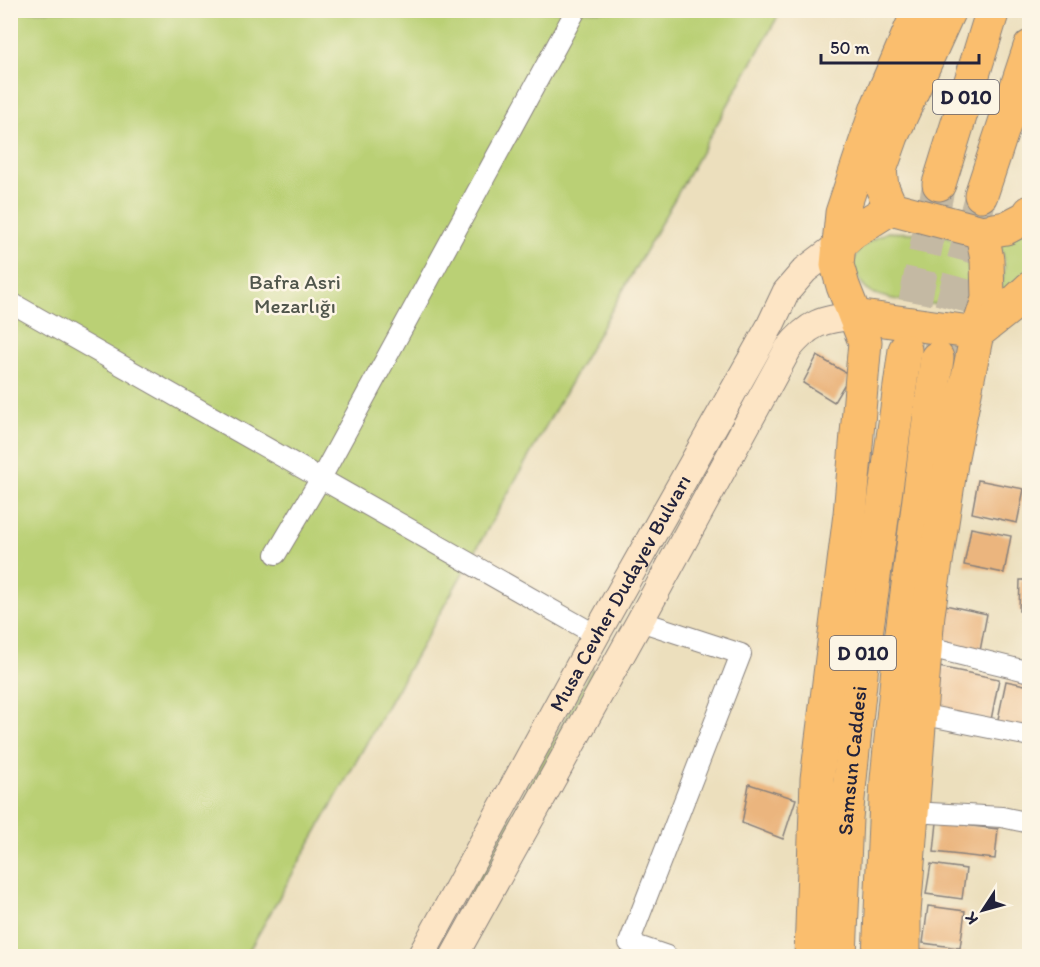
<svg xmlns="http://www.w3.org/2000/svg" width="1040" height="967" font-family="Itim,sans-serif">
<rect width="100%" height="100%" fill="#fcf5e5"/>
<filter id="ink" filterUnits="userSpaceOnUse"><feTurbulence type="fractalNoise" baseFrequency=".0167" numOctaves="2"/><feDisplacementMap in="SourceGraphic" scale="12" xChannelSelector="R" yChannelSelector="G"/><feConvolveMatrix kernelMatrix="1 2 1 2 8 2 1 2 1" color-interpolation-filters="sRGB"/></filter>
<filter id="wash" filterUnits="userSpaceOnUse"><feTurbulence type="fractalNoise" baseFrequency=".008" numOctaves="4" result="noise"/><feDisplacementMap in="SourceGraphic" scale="24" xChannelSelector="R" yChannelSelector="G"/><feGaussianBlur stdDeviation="1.35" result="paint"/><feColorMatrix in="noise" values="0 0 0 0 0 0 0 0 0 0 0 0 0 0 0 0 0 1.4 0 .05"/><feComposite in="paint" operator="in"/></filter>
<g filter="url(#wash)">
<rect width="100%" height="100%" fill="#ecdfbd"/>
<path fill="#bad074" stroke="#6e7958" stroke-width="1.5" d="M10,11H781L246,956H11Z
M1029,226V271L998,300C1003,277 1010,263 997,241Z
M888,232C901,233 937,232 948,237C977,251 981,292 946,303C933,307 877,299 866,289C863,286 861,281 858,277C844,253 869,240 888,232Z
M592,669L595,672L440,956H435Z"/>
<g id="blocks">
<path fill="#ebb57e" d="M817,356L850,375L834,402L803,383Z
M978,480L1024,489L1017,523L972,513Z
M971,528L1011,536L1004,573L964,565Z
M1020,580H1030V611H1019Z
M945,605L987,614L980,651L938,642Z
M939,667L999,679L991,720L931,708Z
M1006,681L1030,686V731L997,724Z
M749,784L796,799L783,839L742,823Z
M937,822L998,829L995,859L934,852Z
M931,864L966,869L962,899L926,894Z
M928,906L965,911L960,948L923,943Z
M919,949L966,953V956H919Z"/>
</g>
</g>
<g filter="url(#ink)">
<use href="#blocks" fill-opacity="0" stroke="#87807c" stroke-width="1.5"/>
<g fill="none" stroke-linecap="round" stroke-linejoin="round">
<path stroke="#c4b9a3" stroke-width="33" stroke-dasharray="33 16" stroke-linecap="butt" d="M905,350L939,184
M938,356L981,195"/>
<g stroke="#87807c" stroke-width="22">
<path id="street" d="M10,302L596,635
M276,554L321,478L576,10
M640,621L741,654L629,943L667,956
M925,646L1030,672
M920,714L1030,736
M912,812L1002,817L1030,823"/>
</g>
<g stroke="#87807c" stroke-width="29">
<g id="secondary">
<path id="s1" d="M421,956L596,635L770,326L786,292L805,270L838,245"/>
<path d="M454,956L640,621L788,349C809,323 822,319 855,316"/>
</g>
</g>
<g stroke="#87807c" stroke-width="35">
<g id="highway">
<path d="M949,10L892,136L880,170L882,187L891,208L982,232L1006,228L1027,217L1030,212"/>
<path d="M939,184L993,10"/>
<path d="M981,195L1030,47"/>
<path d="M838,245L853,232L891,208"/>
<path d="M855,316L977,333L988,299L987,260L982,232"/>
<path d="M811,956L817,779L850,514L865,342L843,286L837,265L842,213L877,108L919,10"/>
<path id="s2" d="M840,956L846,818L862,664L905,350"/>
<path d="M879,956L887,779L900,648L937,358"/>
<path d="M904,956V913L928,614L952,457L977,333L1010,307L1030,288"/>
</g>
</g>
<use href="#street" stroke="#fff" stroke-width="20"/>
<use href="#secondary" stroke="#fde5c5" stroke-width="27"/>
<use href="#highway" stroke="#fabe6e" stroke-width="33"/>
</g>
</g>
<g text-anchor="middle" stroke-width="5" stroke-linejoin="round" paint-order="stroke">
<g fill="#fcf5e5" stroke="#63616e" stroke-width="1.5">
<rect x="933" y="80" width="66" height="34" rx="4.5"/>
<rect x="830" y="636" width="66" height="34" rx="4.5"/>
</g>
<g font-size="20" font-weight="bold" fill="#22223b">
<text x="966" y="104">D 010</text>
<text x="863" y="660">D 010</text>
</g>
<g font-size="21" fill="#50564c" stroke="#fcf5e5">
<text x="295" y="289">Bafra Asri<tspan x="295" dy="24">Mezarlığı</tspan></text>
</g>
<g font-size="21" fill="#22223b" stroke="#fcf5e5">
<text dy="7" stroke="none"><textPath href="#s1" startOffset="414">Musa Cevher Dudayev Bulvarı</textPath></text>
<text dy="7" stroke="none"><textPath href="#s2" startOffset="196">Samsun Caddesi</textPath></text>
</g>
</g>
<rect width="1040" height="967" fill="none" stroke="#fcf5e5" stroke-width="36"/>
<g transform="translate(983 910) rotate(234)" stroke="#fcf5e5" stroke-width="4.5" paint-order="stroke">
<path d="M0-4.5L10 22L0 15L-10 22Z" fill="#22223b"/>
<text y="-9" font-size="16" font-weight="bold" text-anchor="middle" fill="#22223b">K</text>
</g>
<path d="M821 54v9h158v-9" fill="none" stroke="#22223b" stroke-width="3"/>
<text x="830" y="54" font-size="18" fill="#22223b" stroke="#fcf5e5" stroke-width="4.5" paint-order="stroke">50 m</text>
</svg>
